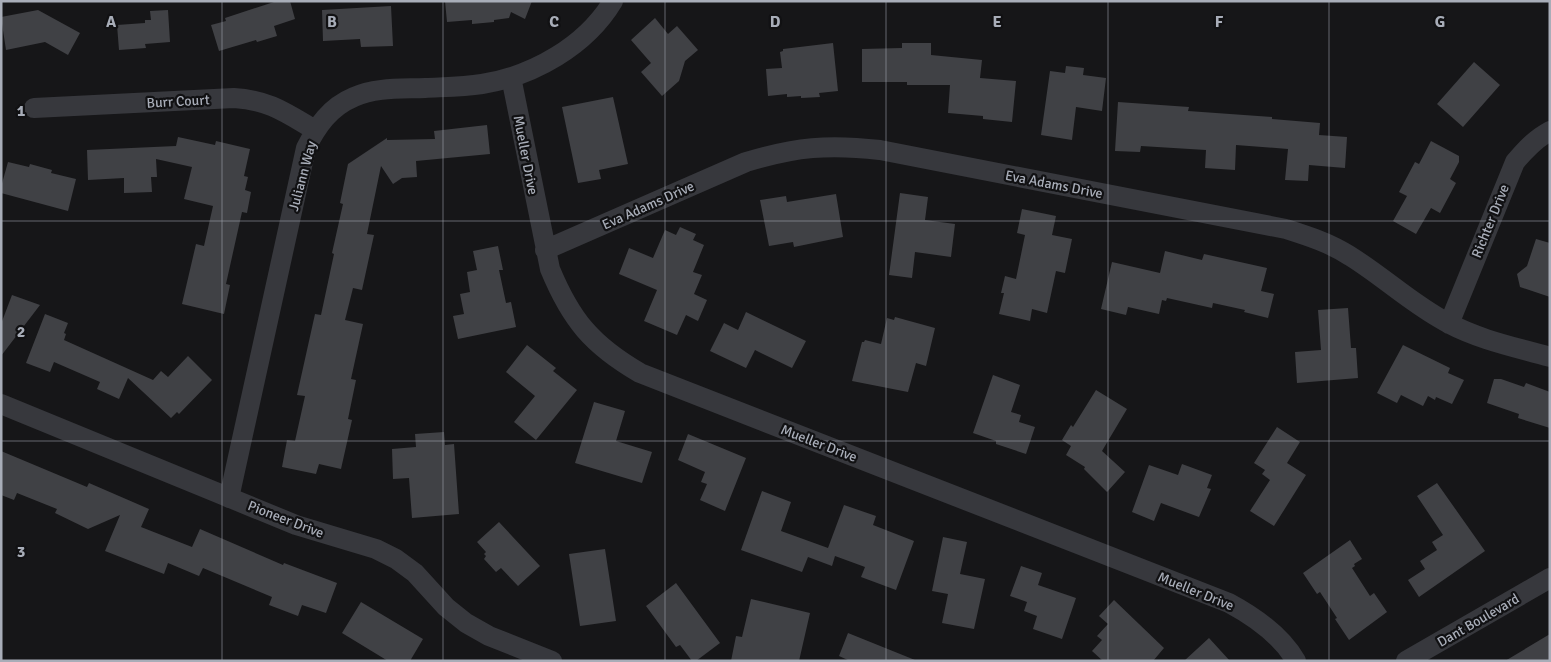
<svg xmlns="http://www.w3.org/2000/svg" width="1551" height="662" font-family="Signika,sans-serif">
<rect width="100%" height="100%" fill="#161618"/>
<path fill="#404145" d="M277,1H290L295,19L274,26L277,36L257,42L256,40L219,51L211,25L226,21L225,18Z
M445,1H532L525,19L511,12L509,18L494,20V22L472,24V20L447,22Z
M391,6L393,46L361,47L360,39L323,41L322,10Z
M38,10L80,33L68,55L45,42L6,50L1,17Z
M168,10L170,42L145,44L146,48L119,50L117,25L145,23V20H151L150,11Z
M655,18L668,34L677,26L698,50L685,61L679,81L662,96L641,72L651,63L631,40Z
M833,43L838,91L819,93L820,97L801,98V96L787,97V94L768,96L766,69L782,68L780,52L783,51V49Z
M902,43H931V55L982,60L980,78L1016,81L1012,122L983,119V116L948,113L950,85H907V82H862V49L902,48Z
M1474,62L1500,85L1463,127L1437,104Z
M1066,66L1084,68L1083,75L1106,78L1102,111L1076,107L1072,140L1041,135L1050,71L1065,73Z
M613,97L628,164L599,170L601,179L578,183L562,107Z
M1118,102L1189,107L1188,111L1272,117V119L1320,123L1319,135L1347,137L1345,168L1309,165L1308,181L1285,180L1288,149L1236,145L1235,170L1205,168L1206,150L1141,146L1140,152L1115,151Z
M487,125L490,154L416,161L417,177L402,178L393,184L381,166L367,234L374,235L362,290L353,288L345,320L363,324L351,379L356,380L348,419L352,420L341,469L319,464L316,474L282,467L287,440L295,441L305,396L297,395L315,314L321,315L334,254L332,253L343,204L340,203L348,164L387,138V140L435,139L434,131Z
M178,137L215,145L216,141L250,149L244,176L248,177L245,190L251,192L247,213L242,212L226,284L230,285L224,314L182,304L196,244L204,246L213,206L184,199L192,167L156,159L157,177H151L152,192L124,193V178L88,180L87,150L176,146Z
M1431,141L1459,156V162L1450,179L1456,183L1440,213L1431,208L1416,234L1393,221L1407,196L1399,192L1415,162L1419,164Z
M8,162L29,167L30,164L52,170L51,173L76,179L68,211L1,193V187Z
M900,193L928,197L925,220L955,224L951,257L915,252L912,278L889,275Z
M836,194L843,237L794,247L793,242L769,246L760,200L786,196L787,202Z
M1022,209L1056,216L1052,235L1072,239L1065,273L1056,271L1047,313L1032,309L1030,321L999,314L1004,293H1001L1005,276L1016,279L1025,235L1017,233Z
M680,227L696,234L693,240L704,245L693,272L702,275L694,294L707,300L698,321L686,315L677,335L644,321L657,290L619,274L629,248L653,258L665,230L676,235Z
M1536,239L1550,243V297L1520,287L1517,274L1527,266Z
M498,246L503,270H499L506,303L511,302L516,327L458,339L453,316L464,314L460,294L470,292L467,272L477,270L473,251Z
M1165,251L1202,260L1204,254L1267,268L1261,291L1274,294L1268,318L1244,312L1245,310L1213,303L1212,308L1167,298L1166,301L1162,300L1159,314L1128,307L1126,315L1101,309L1112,262L1160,273Z
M12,295L40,305L1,356V324Z
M1348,308L1351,348H1356L1358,378L1297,383L1295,352L1321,350L1318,310Z
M746,312L806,341L792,368L755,350L746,368L710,351L724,323L738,330Z
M45,314L68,323L64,333L66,334L64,340L153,380L161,371L168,377L188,356L212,380L179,414L177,412L171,418L128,378L119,399L97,389L100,382L54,362L50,372L26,363Z
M895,317L935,328L926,366L916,363L908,392L852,381L862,342H864L865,340L881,344L887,318L894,320Z
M527,345L556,368L553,371L577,390L536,440L514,422L535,396L506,372Z
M1403,345L1450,368L1448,373L1464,380L1452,404L1436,397L1435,400L1428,396L1423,406L1401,395L1397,403L1377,393Z
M993,375L1020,385L1011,412L1021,415L1019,422L1035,427L1026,454L996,444V441L973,433Z
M1494,379H1501L1524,387L1526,383L1550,392V428L1518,418L1519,414L1487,403Z
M1096,390L1127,409L1102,451L1125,472L1107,492L1084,469L1085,467L1066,455L1071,446L1062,440L1071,425L1073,427Z
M594,402L625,411L616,441L652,452L642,483L575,463Z
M1277,427L1300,442L1287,463L1306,475L1274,526L1250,511L1270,480L1262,474L1265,470L1254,463Z
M444,432L445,445L454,444L459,514L412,518L409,478L393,479L392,449L416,447L415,434Z
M688,434L746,458L725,511L700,500L707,484L701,482L705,472L678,460Z
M1,451L87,487L89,483L149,509L141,527L192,547L200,529L283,565L284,563L337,583L326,613L302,605L298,616L269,605L272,597L203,568L199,576L168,563L164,574L105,551L120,515L88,529L55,513L57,509L17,493L14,500L1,495Z
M1182,464L1212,475L1207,488L1211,489L1199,517L1161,503L1154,521L1132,512L1149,465L1178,475Z
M1437,483L1485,551L1419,597L1408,580L1425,569L1420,561L1437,550L1432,542L1443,535L1417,496Z
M762,491L791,502L781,531L828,548L844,505L876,516L873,525L914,541L896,590L861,577L865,567L835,556L832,566L808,557L802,572L741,550Z
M499,522L540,566L518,586L501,568L496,572L484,559L486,556L484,554L486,552L477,542Z
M943,537L967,542L960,574L985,579L974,629L942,623L948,594L932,591Z
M1350,540L1362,559L1354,564L1355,566L1352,568L1370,596L1374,593L1387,612L1349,640L1335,619L1337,618L1320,592L1317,594L1303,573Z
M605,549L616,621L580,626L569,554Z
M1021,566L1042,573L1038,585L1076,598L1062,639L1033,629L1037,616L1024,611L1027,602L1010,596Z
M676,583L720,643L696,661H692L680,645L676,647L646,606Z
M751,599L810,613L799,661H731L736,636L742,637Z
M1114,600L1164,648L1153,661H1103L1092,651L1102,640L1097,636L1108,624L1099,616Z
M361,602L423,639L410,661H388L342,633Z
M848,633L915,660V661H850L839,656Z
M1550,634V661H1505Z
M1209,638L1230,661H1184Z"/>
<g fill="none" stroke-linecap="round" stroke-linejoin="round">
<path stroke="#37383d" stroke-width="20" d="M511,77L550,269C571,320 592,345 640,373L1229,603C1255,617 1281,635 1296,661
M34,108L234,98C269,100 286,113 315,130
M545,250L746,162C796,147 828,144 880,150L1286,229C1308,236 1330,243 1350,256C1384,277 1413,305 1448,323C1480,340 1515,347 1550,357
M1449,324L1515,162C1525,150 1535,139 1550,131
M1,404L296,525L376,549L396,559L415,573L446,607L466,623L489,636L552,661
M229,498L306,148C317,126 330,107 354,97C375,87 403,89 425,88C444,87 463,87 482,84C533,76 586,46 613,1
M1406,661L1550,578"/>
</g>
<path fill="none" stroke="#a8adb8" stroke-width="1" stroke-opacity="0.55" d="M222,1V661M443,1V661M665,1V661M886,1V661M1108,1V661M1329,1V661M1,221H1550M1,441H1550"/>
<g text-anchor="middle" stroke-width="4.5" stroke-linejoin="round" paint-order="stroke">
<g font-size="14" fill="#a8adb8" stroke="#111113">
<text transform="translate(178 101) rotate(-3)" y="5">Burr Court</text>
<text transform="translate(526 155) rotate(79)" y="5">Mueller Drive</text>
<text transform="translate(302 176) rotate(-75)" y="5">Juliann Way</text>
<text transform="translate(1054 184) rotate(11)" y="5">Eva Adams Drive</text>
<text transform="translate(648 205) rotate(-24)" y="5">Eva Adams Drive</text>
<text transform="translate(1490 221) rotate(-68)" y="5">Richter Drive</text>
<text transform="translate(819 443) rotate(21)" y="5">Mueller Drive</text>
<text transform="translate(286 519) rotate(21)" y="5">Pioneer Drive</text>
<text transform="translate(1196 591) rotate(22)" y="5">Mueller Drive</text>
<text transform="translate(1478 620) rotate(-30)" y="5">Dant Boulevard</text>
</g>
</g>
<g font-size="16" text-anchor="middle" font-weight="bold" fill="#a8adb8" stroke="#111113" stroke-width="4.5" stroke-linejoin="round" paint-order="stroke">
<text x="111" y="27">A</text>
<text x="332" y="27">B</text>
<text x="554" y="27">C</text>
<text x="775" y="27">D</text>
<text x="997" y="27">E</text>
<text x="1219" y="27">F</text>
<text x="1440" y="27">G</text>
<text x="21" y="116">1</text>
<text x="21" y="337">2</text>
<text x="21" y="557">3</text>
</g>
<rect width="1551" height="662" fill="none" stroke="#a8adb8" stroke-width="5"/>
</svg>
